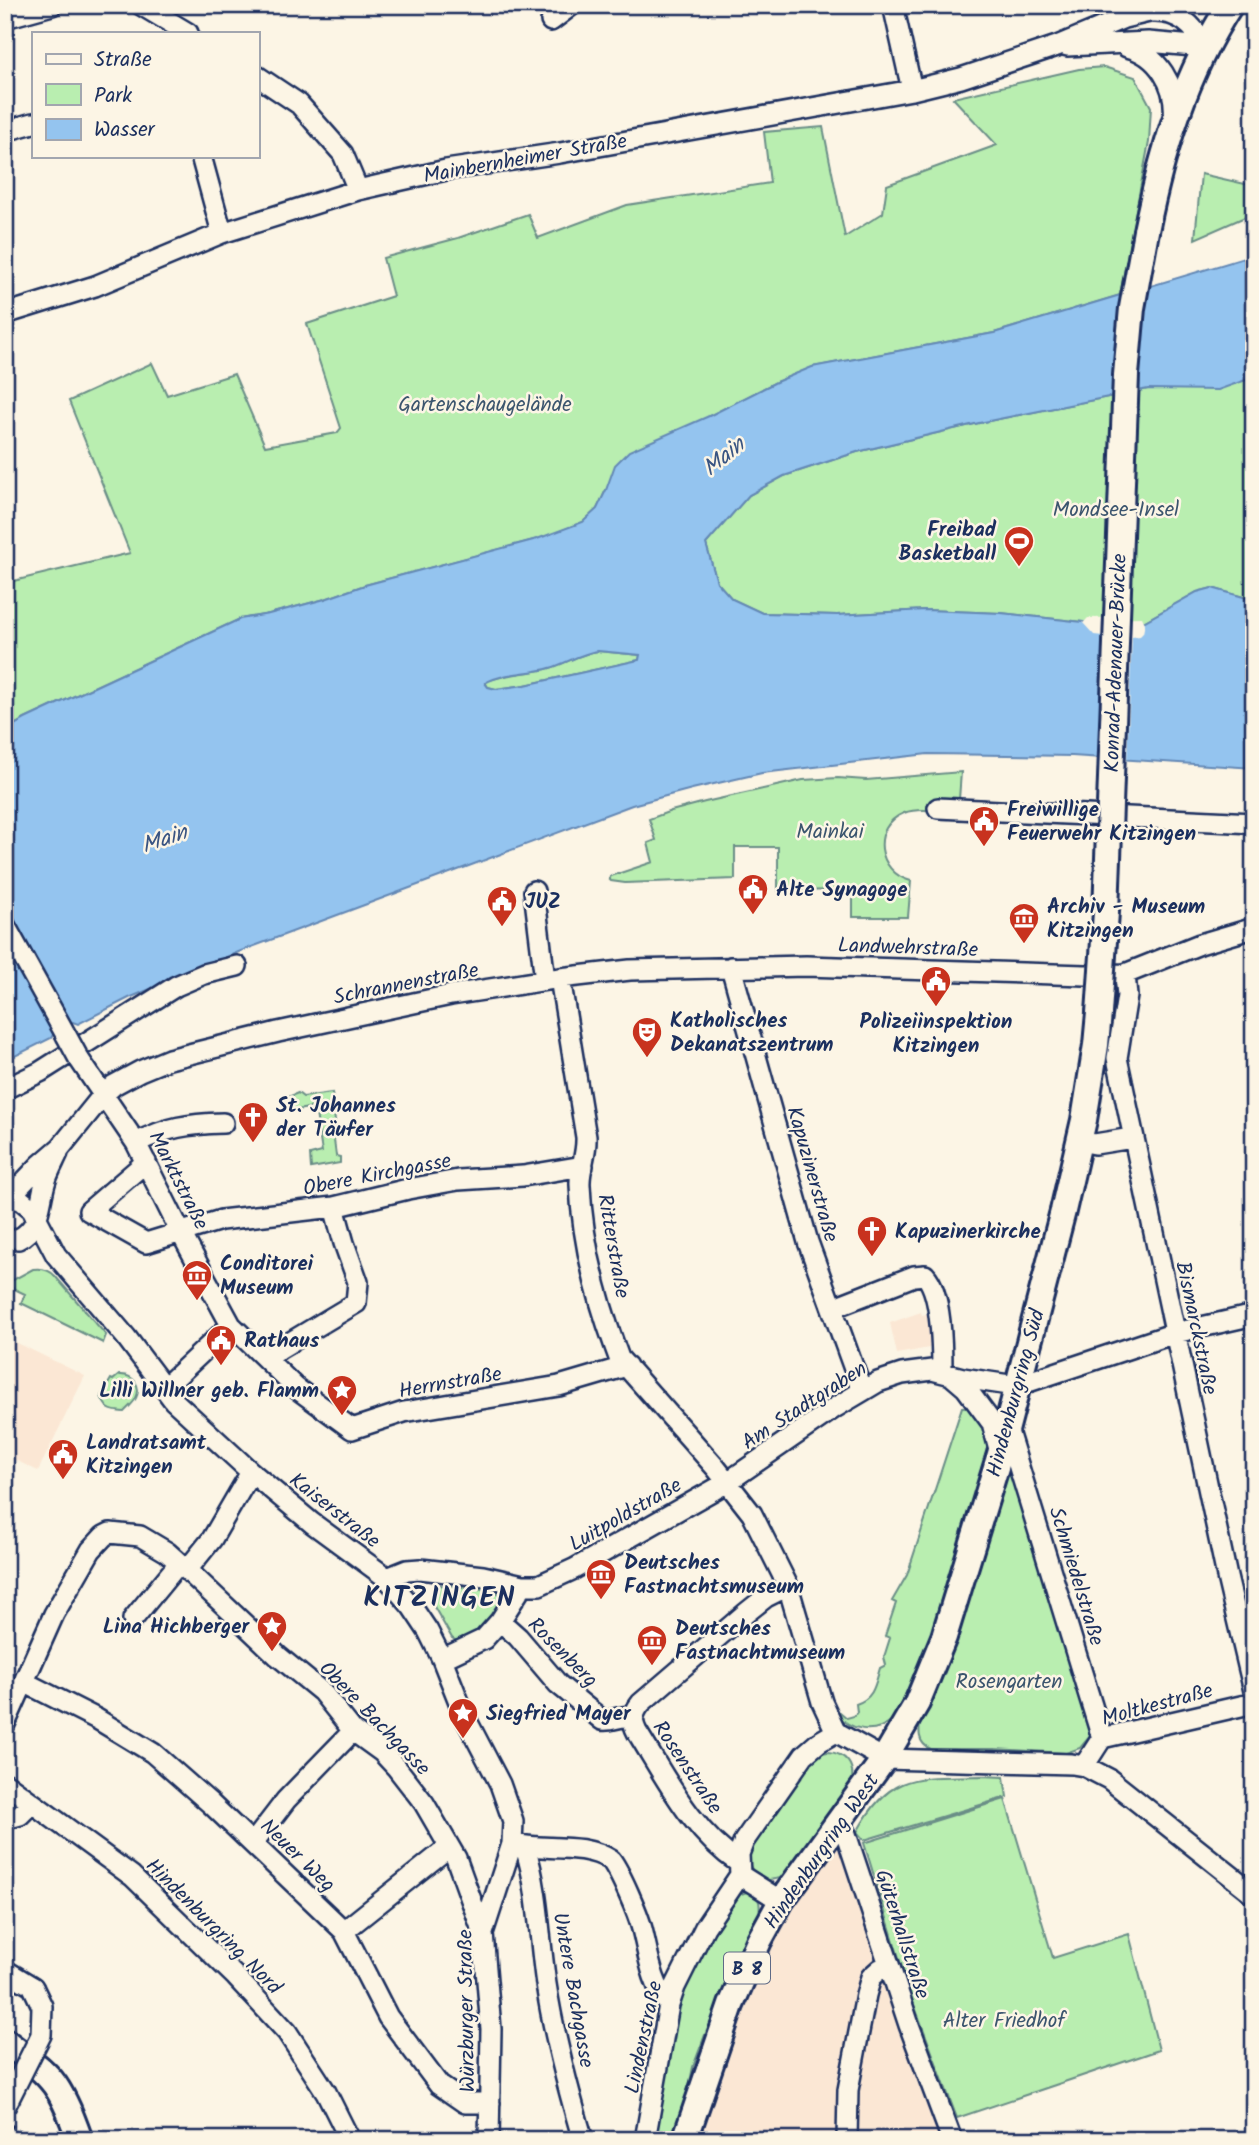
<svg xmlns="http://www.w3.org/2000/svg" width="1259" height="2145" font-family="Kalam,sans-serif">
<rect width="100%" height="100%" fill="#fcf5e5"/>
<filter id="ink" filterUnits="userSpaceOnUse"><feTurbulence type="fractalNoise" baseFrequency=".0143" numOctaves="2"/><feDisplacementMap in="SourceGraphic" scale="14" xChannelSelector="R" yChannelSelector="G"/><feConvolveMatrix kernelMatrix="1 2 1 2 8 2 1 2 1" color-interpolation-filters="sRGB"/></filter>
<g filter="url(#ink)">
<path fill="#fbe7d4" d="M921,1312L922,1315L931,1313L934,1347L897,1354L890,1323Z
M5,1337L85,1376L38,1471L5,1455Z
M837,1848L851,1865L943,2140H696L736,2015L789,1907Z"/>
<path fill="#b9eeb0" stroke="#6a8e87" stroke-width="2" d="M1104,67L1135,77L1151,107L1149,142L1120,295L994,333L813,367L776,382L709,416L606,490L597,509L583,522L545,537L365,585L325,599L269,614L240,619L25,719L5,730V583L130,553L69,401L152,363L167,395L234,374L265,446L337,433L341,428L307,324L393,296L383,258L458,238L528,214L538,238L627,205L770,183L764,132L823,127L845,237L883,213L887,185L997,145L953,98L1079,69Z
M1201,174L1254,186V213L1195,239Z
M1254,377V600L1212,588L1197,592L1145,621L1083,622L1001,613L925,610L837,615L762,613L732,599L717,582L706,544L749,495L784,476L857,452L979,423L1148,389C1179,389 1226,389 1254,377Z
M598,651L640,655L639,660L525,685L496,689L488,687L485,682C505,673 529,674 550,668C567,663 581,653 598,651Z
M961,772L958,813C942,812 920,807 904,813C870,827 877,872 911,881L908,917H853V890L778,891V847H735V879L625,883L611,881L609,879L611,876L653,862L648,843L656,840L649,819L671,811L705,802L803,780L838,778L866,780Z
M298,1093L303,1097L332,1093L336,1131L333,1132L336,1156L340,1157V1163L311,1168L310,1155L322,1152L315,1107L291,1111L286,1109L284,1101L288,1097Z
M33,1269C41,1268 49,1269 55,1276L106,1335L103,1343L21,1303L25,1294L8,1286L11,1281Z
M119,1375C133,1374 142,1386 136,1398C134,1403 127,1408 124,1412C109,1411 106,1409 101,1396L111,1379L113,1380Z
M975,1406L989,1437L988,1447C964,1540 939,1637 892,1720C874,1735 850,1731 836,1713L840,1712L847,1718L854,1716L857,1712L856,1704C874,1698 875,1685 880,1668L886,1665L884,1657L890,1638L885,1636L896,1603L892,1601L907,1575L962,1407Z
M1007,1468H1009L1091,1735L1080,1748L1066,1753L994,1749H931C916,1743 919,1729 921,1715Z
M440,1585L494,1590L503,1597C501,1615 473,1637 457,1641L452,1638L433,1605L432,1601Z
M828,1752C846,1753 856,1766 851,1784L788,1873L781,1878L769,1880L755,1875L749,1864V1852L807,1761L821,1753Z
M982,1776L1004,1777L1007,1797L864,1840L857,1832C891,1770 918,1778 982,1776Z
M1005,1799L1053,1958L1129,1934L1159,2050L957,2118L910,1994L864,1843Z
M747,1892C759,1895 761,1902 759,1914L705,2035L693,2067L684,2111L674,2140H649L660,2102L683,1988L725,1910L738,1895Z"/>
<path fill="#94c4ef" stroke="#6488b5" stroke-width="2" fill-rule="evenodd" d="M1254,255V377L1218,390L1148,389L979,423L857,452L784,476L749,495L706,544L717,582L732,599L762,613L837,615L925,610L1001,613L1083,622L1145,621L1197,592L1212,588L1254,600V768L1072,756L928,754L762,773L692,789L632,805L241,951L129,998L78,1024L73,1022L54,1033L51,1038L5,1061V730L25,719L240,619L269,614L325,599L365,585L537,539L583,522L597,509L606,490L615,465L629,451L709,416L776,382L812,367L994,333ZM598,651L640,655L639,660L525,685L496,689L488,687L485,683C504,672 530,674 550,668C567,663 581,653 598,651Z"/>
<path fill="#fcf5e5" d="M1142,617L1145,623L1143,633L1140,636L1132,637L1127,763L1099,761L1103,636L1094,635L1083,623L1088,618Z"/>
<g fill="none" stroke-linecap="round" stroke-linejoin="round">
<g stroke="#1b2f5e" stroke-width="24">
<path id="minor" d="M141,5L188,33
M893,5L912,90
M1155,12C1179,12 1195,26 1205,47
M5,18L52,5
M551,21L572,5
M1067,46L1148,42L1205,47
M1127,47C1158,54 1177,86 1174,117
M257,76L299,104L343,154L358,190
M5,131L33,123
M201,156L222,233
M5,314L95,286L222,233L358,190L446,170L560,153L912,90L961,78L1057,46L1124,18L1178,5
M938,808L1254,823
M534,891L545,980
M5,925L66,1035
M731,967L808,1242L862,1391
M1125,974L1127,996L1117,1058L1227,1577L1254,1691
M560,978L586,1137C587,1155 579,1169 580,1185C582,1241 596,1295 615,1347L619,1358L716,1468L752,1514L788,1586L822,1702L836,1732L884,1759L1072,1764L1084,1766L1109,1779L1254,1894
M79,1059L136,1143L181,1233L231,1325L296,1388L352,1429L404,1412L559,1386L627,1366
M5,1089L40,1072L176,986L204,974L237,966
M1079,1141L1095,1144L1132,1138
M136,1143C166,1127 189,1124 223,1123
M146,1162L89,1211L146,1243L221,1220L334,1207L408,1189L458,1180L523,1176L583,1166
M10,1198L21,1200L32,1209L56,1255L126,1337L174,1401L251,1472L312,1523L387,1578L412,1607L428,1631L442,1659L465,1717L500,1784L513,1821L512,1844L483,1933L491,2029L489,2140
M5,1202L40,1165L61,1147L103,1095L114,1085L140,1071L169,1059L278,1032L451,995L560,978L630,970L806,966L1085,975L1125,974L1200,944L1254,928
M18,1239C42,1228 39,1200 46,1180C49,1171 54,1162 58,1153
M832,1308L914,1276L925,1275C942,1293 942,1347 942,1372
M267,1360L279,1349L356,1303L358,1282L344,1243L334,1207
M952,1376L966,1388L992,1423L999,1449
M164,1388L231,1325
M1007,1428L1102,1738
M187,1570L212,1539L251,1472
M387,1578L407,1570L420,1569L483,1576L523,1585H539L574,1569L726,1483L836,1407L878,1382L902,1374L932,1370L963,1378L1016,1386L1175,1333L1254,1315
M133,1619L179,1563
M500,1621L518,1637L558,1684L602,1720C611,1722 621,1715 633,1716
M442,1659L484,1639L500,1621L523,1585
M24,1682L97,1719L153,1753L211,1804L344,1931L388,2017L439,2085L465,2103H490
M5,1724L54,1614L91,1550L104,1536L110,1533L140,1536L167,1552L187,1570L278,1656L322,1692L353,1731L382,1752L396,1767L424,1803L456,1858L483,1933
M1084,1766L1102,1738L1254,1703
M5,1783L132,1876L236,1977L287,2032L326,2092L350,2140
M5,1819L20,1815L32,1803
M839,1822L846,1834L909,2025L952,2140
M253,1843L286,1800L353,1731
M513,1844C545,1851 582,1842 611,1860C620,1872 638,1913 642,1929C649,1956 651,1982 669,2005
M525,1847C539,1891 539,1938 546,1984C554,2037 568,2089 583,2140
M739,1863C692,1832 666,1778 637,1732C631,1721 633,1713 641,1703L746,1613L766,1597L788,1586
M740,1875L781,1901
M344,1931L449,1847
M5,1970L33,1987
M645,2140L669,2005L675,1987L705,1927L740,1875L739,1854L744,1841L804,1755L819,1742L836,1732
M847,2140L848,2090L866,1995L871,1977L880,1969L889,1966"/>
</g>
<g stroke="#1b2f5e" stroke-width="30">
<path id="major" d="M1146,231C1162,151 1185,75 1230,5
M5,2041C22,2055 42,2067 55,2085C66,2101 73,2121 80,2140
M685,2140L731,2005L759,1941L781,1901L884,1759L917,1703L944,1637L1000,1454L1063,1211L1084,1120L1096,1045L1099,1013"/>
</g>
<use href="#minor" stroke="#fcf5e5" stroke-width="19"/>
<use href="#major" stroke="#fcf5e5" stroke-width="24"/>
<path stroke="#1b2f5e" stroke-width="4.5" stroke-dasharray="10 5" stroke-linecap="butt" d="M5,2122L32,2140"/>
<g stroke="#1b2f5e" stroke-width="24" stroke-linecap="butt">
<path id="minor-bridge" d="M66,1035L79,1059
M5,2107L41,2035L42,2006L33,1987"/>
</g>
<g stroke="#1b2f5e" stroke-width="30" stroke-linecap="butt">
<path id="major-bridge" d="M1099,1013L1106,912L1126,375L1132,308L1146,231"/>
</g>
<use href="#minor-bridge" stroke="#fcf5e5" stroke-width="19"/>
<use href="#major-bridge" stroke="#fcf5e5" stroke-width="24"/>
</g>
</g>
<defs>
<g id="stadium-pin" transform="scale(1.575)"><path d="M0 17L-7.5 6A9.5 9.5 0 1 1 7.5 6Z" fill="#c8321e" stroke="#fcf5e5"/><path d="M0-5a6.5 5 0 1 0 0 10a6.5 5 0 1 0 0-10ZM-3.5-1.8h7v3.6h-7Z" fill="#fff"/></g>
<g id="civic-pin" transform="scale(1.575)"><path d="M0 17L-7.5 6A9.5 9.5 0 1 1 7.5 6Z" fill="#c8321e" stroke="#fcf5e5"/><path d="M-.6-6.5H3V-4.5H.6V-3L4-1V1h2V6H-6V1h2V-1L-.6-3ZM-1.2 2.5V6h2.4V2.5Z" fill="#fff"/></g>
<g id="museum-pin" transform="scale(1.575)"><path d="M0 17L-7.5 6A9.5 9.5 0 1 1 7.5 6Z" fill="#c8321e" stroke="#fcf5e5"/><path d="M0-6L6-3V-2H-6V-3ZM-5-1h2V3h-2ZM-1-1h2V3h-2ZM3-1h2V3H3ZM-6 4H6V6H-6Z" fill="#fff"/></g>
<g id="theatre-pin" transform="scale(1.575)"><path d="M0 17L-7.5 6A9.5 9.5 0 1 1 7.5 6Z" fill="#c8321e" stroke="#fcf5e5"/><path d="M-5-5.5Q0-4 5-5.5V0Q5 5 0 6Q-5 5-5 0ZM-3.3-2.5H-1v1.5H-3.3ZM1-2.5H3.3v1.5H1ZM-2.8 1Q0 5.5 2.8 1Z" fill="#fff"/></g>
<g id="church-pin" transform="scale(1.575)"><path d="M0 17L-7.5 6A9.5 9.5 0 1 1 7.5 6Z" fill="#c8321e" stroke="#fcf5e5"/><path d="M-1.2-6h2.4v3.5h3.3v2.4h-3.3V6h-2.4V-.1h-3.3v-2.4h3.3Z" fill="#fff"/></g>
<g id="sight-pin" transform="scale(1.575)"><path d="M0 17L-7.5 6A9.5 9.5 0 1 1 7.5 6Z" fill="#c8321e" stroke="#fcf5e5"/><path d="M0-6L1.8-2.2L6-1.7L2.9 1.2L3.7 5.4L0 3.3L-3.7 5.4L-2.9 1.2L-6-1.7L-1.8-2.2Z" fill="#fff"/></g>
</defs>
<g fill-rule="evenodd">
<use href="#stadium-pin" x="1019" y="541"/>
<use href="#civic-pin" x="984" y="821"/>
<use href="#civic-pin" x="753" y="889"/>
<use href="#civic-pin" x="502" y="901"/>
<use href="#museum-pin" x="1024" y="918"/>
<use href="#civic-pin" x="936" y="981"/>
<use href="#theatre-pin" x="647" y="1032"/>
<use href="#church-pin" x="253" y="1117"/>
<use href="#church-pin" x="872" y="1231"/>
<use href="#museum-pin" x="197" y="1275"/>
<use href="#civic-pin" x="221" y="1340"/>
<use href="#sight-pin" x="342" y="1390"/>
<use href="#civic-pin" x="63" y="1454"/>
<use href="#museum-pin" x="601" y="1574"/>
<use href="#sight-pin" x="272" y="1626"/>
<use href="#museum-pin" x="652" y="1640"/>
<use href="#sight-pin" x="463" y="1713"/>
</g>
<g text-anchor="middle" stroke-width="5" stroke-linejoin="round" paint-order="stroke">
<rect fill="#fcf5e5" stroke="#5e6a86" stroke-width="2" x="724" y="1952.5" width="46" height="31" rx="5"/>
<g font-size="19" font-weight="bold" fill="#1b2f5e">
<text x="747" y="1975">B 8</text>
</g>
<g font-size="21" fill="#1b2f5e" stroke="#fcf5e5">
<text transform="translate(525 158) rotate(-10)" y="7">Mainbernheimer Straße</text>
<text transform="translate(1115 663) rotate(-88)" y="7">Konrad-Adenauer-Brücke</text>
<text transform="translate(908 947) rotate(2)" y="7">Landwehrstraße</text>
<text transform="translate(406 983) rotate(-11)" y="7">Schrannenstraße</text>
<text transform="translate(377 1174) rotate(-11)" y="7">Obere Kirchgasse</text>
<text transform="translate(813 1174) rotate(74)" y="7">Kapuzinerstraße</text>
<text transform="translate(179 1180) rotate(63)" y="7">Marktstraße</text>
<text transform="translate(614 1246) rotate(80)" y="7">Ritterstraße</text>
<text transform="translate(1197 1328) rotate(78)" y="7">Bismarckstraße</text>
<text transform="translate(450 1382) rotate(-10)" y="7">Herrnstraße</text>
<text transform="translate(1015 1393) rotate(-75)" y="7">Hindenburgring Süd</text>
<text transform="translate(804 1405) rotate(-33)" y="7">Am Stadtgraben</text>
<text transform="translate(335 1510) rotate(38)" y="7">Kaiserstraße</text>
<text transform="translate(625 1514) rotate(-30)" y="7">Luitpoldstraße</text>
<text transform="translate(1077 1576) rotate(73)" y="7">Schmiedelstraße</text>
<text transform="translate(563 1652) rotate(45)" y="7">Rosenberg</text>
<text transform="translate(1157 1704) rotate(-15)" y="7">Moltkestraße</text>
<text transform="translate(375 1718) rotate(46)" y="7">Obere Bachgasse</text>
<text transform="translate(688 1767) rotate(56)" y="7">Rosenstraße</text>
<text transform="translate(821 1851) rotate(-55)" y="7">Hindenburgring West</text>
<text transform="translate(298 1855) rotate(44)" y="7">Neuer Weg</text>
<text transform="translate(214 1926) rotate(45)" y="7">Hindenburgring Nord</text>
<text transform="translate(903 1934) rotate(72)" y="7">Güterhallstraße</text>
<text transform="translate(574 1990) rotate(80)" y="7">Untere Bachgasse</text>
<text transform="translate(466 2011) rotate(-91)" y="7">Würzburger Straße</text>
<text transform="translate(643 2037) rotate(-78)" y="7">Lindenstraße</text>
</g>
<g font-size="21" fill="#3b556e" stroke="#fcf5e5">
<text x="485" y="411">Gartenschaugelände</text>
<text x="1116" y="516">Mondsee-Insel</text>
<text x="830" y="838">Mainkai</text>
<text x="1009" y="1688">Rosengarten</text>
<text x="1004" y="2027">Alter Friedhof</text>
</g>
<g font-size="21" font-weight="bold" fill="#1b2f5e" stroke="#fcf5e5" text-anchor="start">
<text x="996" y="536" text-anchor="end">Freibad<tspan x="996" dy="24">Basketball</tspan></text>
<text x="1007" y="816">Freiwillige<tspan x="1007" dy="24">Feuerwehr Kitzingen</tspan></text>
<text x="776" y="896">Alte Synagoge</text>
<text x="525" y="908">JUZ</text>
<text x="1047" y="913">Archiv - Museum<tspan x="1047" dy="24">Kitzingen</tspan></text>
<text x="670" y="1027">Katholisches<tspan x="670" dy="24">Dekanatszentrum</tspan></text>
<text x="936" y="1028" text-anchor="middle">Polizeiinspektion<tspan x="936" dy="24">Kitzingen</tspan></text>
<text x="276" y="1112">St. Johannes<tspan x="276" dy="24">der Täufer</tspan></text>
<text x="895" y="1238">Kapuzinerkirche</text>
<text x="220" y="1270">Conditorei<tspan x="220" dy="24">Museum</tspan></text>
<text x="244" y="1347">Rathaus</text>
<text x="319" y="1397" text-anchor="end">Lilli Willner geb. Flamm</text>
<text x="86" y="1449">Landratsamt<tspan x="86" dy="24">Kitzingen</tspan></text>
<text x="624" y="1569">Deutsches<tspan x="624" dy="24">Fastnachtsmuseum</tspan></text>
<text x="249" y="1633" text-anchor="end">Lina Hichberger</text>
<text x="675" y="1635">Deutsches<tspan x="675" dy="24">Fastnachtmuseum</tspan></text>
<text x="486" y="1720">Siegfried Mayer</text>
</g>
<g font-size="23" font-style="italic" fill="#395482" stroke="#fcf5e5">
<text transform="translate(723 456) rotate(-40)" y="8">Main</text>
<text transform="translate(164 838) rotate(-19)" y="8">Main</text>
</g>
<g font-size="28" font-weight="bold" letter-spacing="2" fill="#1b2f5e" stroke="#fcf5e5">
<text x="440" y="1606">KITZINGEN</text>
</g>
</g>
<rect width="1259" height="2145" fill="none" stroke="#fcf5e5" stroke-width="28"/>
<rect x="14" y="14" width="1231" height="2117" fill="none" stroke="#1b2f5e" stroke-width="2.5" filter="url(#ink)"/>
<rect x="32" y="32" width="228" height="126" fill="#fcf5e5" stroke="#a2a6af" stroke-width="2"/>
<rect x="46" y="54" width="35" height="10" fill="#fcf5e5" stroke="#a2a6af" stroke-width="2"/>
<text x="94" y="66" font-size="21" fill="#1b2f5e">Straße</text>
<rect x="46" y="84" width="35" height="21" fill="#b9eeb0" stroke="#a2a6af" stroke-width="2"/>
<text x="94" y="102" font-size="21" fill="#1b2f5e">Park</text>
<rect x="46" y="119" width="35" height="21" fill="#94c4ef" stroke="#a2a6af" stroke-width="2"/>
<text x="94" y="136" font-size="21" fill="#1b2f5e">Wasser</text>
</svg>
